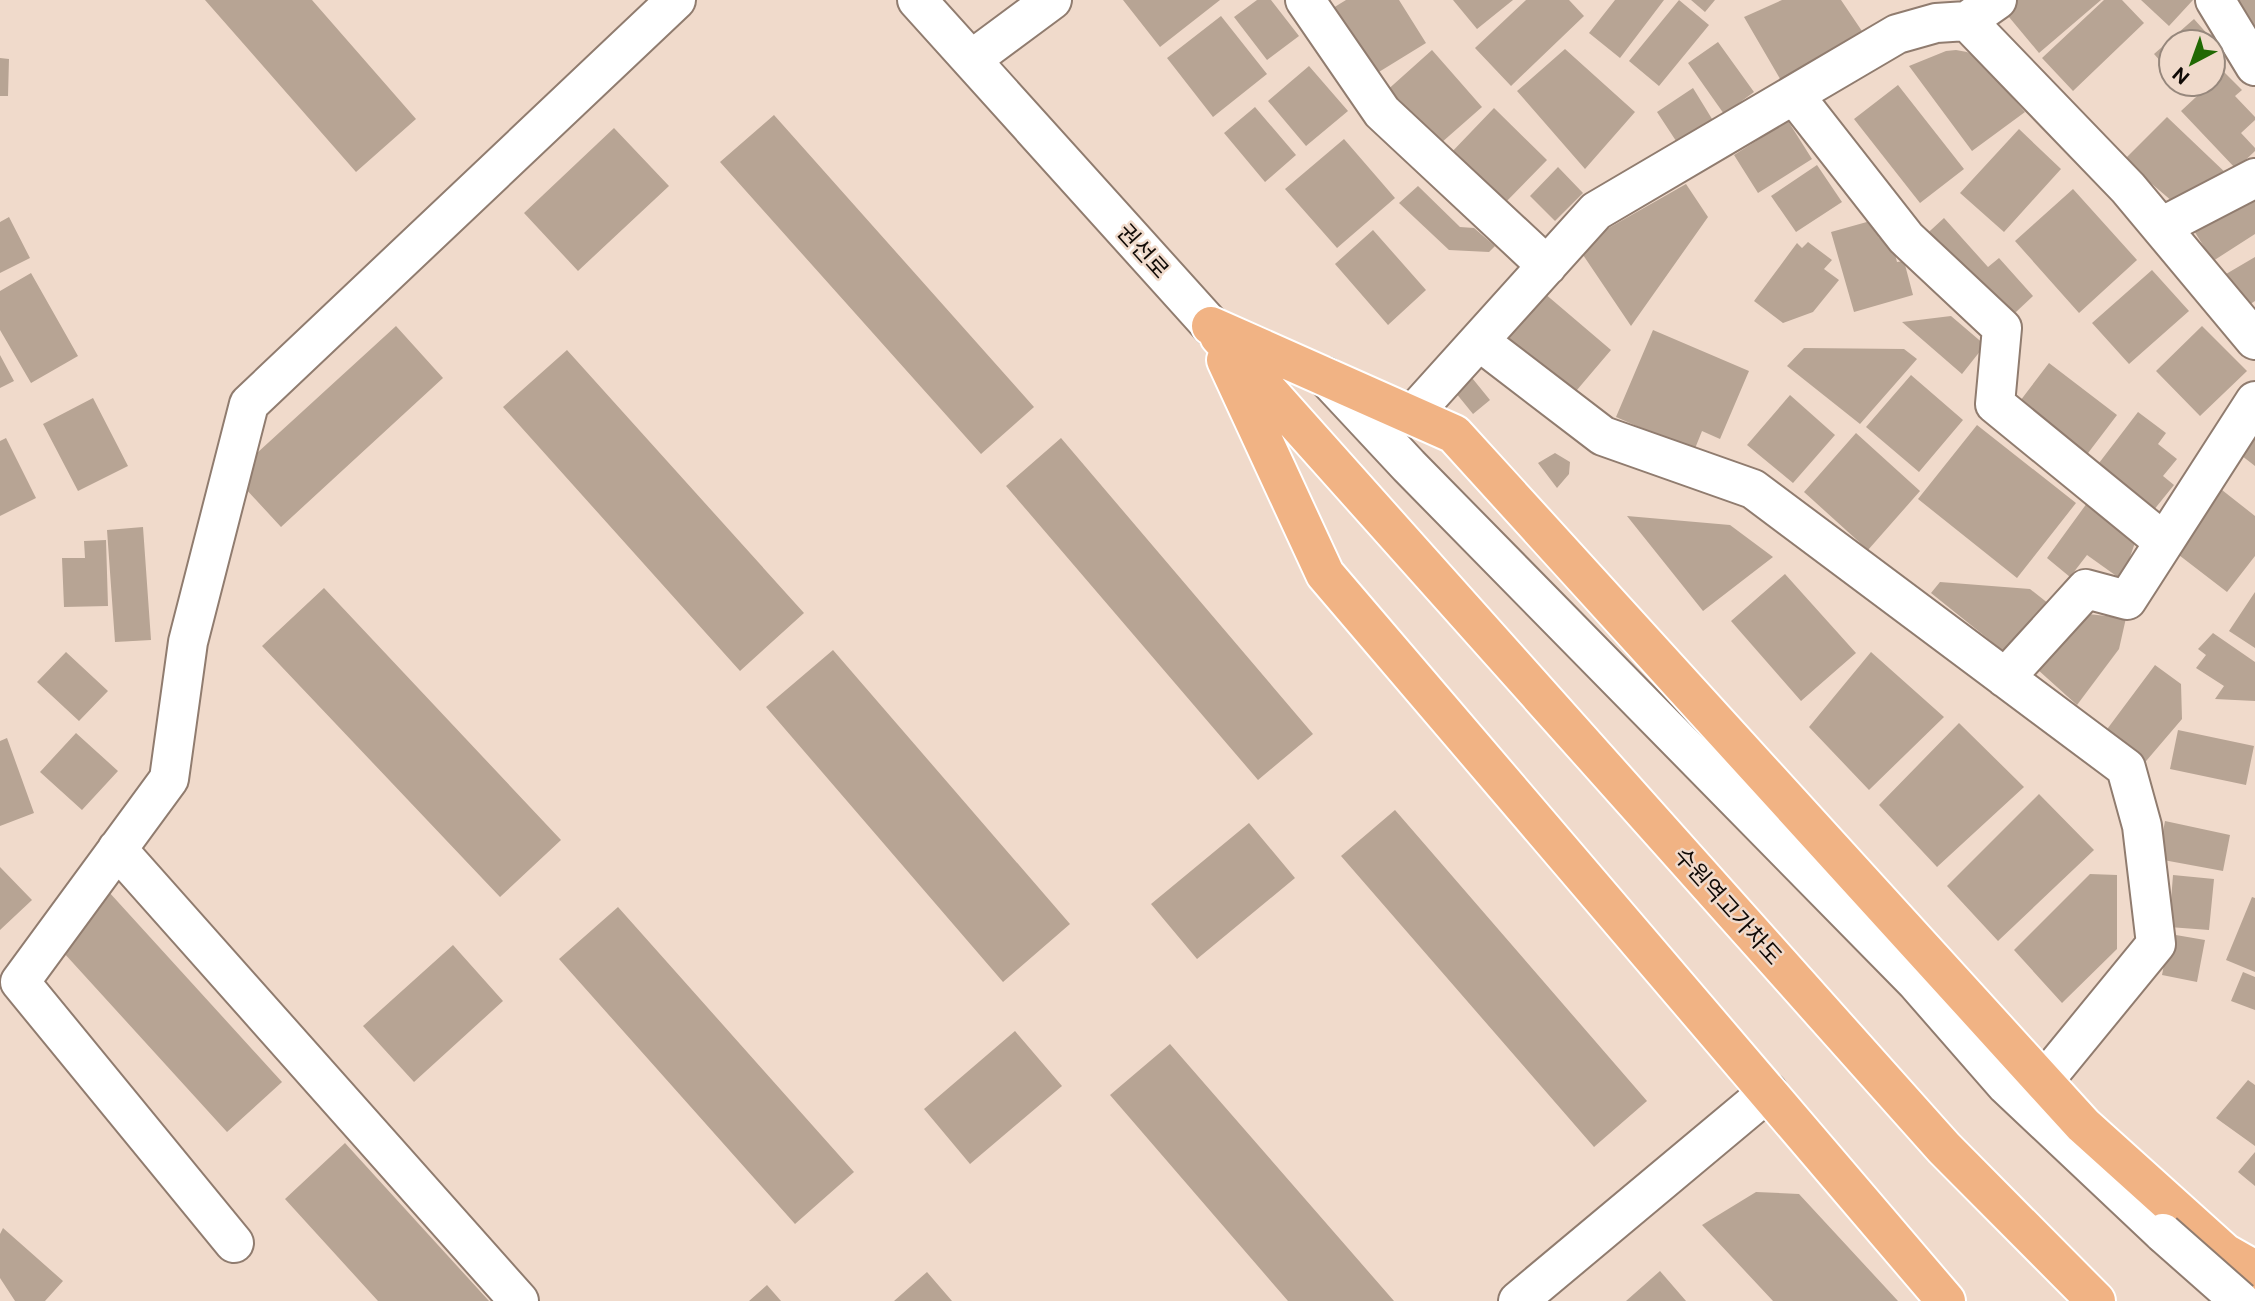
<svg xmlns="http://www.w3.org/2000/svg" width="2255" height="1301" font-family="'Public Sans','Noto Sans KR',sans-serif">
<rect width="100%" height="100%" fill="#f0dacb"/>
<path fill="#b7a494" d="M205,0H312L416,119L356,172Z
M1123,0H1220L1160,47Z
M1257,0H1271L1299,36L1267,60L1234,17Z
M1346,0H1399L1426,43L1374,75L1333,8Z
M1453,0H1513L1477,29Z
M1526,0H1569L1584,16L1511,86L1475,48Z
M1615,0H1664L1620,58L1589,33Z
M1679,0L1709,25L1659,86L1629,61Z
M1691,0H1715L1705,12Z
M1782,0H1841L1868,40L1786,89L1744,17Z
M2016,0H2101L2039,53L2004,11Z
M2104,0H2122L2144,23L2073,91L2042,58Z
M2141,0H2193L2169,26Z
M2236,0H2255V34Z
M1221,16L1267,74L1213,117L1167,58Z
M2194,19L2226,55L2213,67V42H2171V73L2154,54Z
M1718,42L1754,92L1724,114L1688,63Z
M1565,49L1635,112L1585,169L1517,91Z
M1432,50L1482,107L1433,150L1384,93Z
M1956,50L1967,52L1977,58L2025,112L1972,151L1909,66L1946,51Z
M0,58L9,59L8,96H0Z
M1309,66L1348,111L1306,146L1268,101Z
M2223,71L2242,90L2235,96L2255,117V120L2241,133L2255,148V151L2236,169L2181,111L2210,84H2213V81Z
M1898,85L1964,169L1920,203L1854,119Z
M1693,88L1717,127L1682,150L1657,112Z
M1255,107L1296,155L1265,182L1224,133Z
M1494,108L1547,160L1501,207L1448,156Z
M774,115L1034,407L981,454L720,162Z
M2167,117L2230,177L2173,202L2124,160Z
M1788,121L1812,159L1758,193L1734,155Z
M614,128L669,186L578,271L524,213Z
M2019,129L2061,169L2004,232L1960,193Z
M1344,139L1395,198L1337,248L1285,189Z
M1817,165L1842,202L1796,232L1771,196Z
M1558,167L1583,193L1555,221L1530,196Z
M1686,184L1708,217L1631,326L1577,246Z
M1418,186L1460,227L1474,228L1495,246L1489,252L1449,250L1399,203Z
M2073,189L2137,260L2079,313L2015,241Z
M2255,198V234L2213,261L2191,226Z
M9,217L30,258L0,273V222Z
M1944,218L1988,267L1999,258L2033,296L2016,312L1991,310L1919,241Z
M1874,220L1879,238L1890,234L1897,262L1904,261L1913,295L1854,312L1831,232Z
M1373,230L1426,290L1388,325L1335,264Z
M1808,242L1832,260L1824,269L1839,280L1813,312L1783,323L1754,301L1797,243L1802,248Z
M2255,257V301L2241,310L2221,277Z
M2152,270L2189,311L2129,364L2092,323Z
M31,273L78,356L31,383L0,330V291Z
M1537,287L1611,350L1571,397L1498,333Z
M1951,316L1985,345L1962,374L1902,322Z
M396,326L443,378L281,527L233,475Z
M2202,326L2247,371L2200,416L2156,371Z
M1653,330L1749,371L1720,439L1702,431L1694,451L1616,417Z
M1804,348L1904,349L1917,359L1860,424L1787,366Z
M567,350L804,613L740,671L503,407Z
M0,355L14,381L0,388Z
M2049,363L2117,415L2082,461L2014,409Z
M1468,373L1490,400L1473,414L1451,387Z
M1911,375L1963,420L1919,472L1866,427Z
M1790,395L1835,435L1793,483L1747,445Z
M93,398L128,466L78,491L43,424Z
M2138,412L2166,433L2158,444L2177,459L2163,476L2174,485L2153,511L2096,467Z
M1977,425L2076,503L2017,578L1918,499Z
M2255,430V466L2237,452Z
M1856,433L1920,491L1868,550L1804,492Z
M6,438L36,498L0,516V441Z
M1061,438L1313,734L1258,780L1006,486Z
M1555,453L1570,462L1569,474L1557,488L1538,463Z
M2222,490L2255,516V556L2227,592L2175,552Z
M2090,499L2138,534L2122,580L2087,555L2070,577L2047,558Z
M1627,516L1730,525L1773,557L1703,611Z
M143,527L151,640L115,642L107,530Z
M106,540L108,606L64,607L62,558H85L84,541Z
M1785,574L1856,653L1801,701L1731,621Z
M1940,582L2030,589L2049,604L2007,654L1931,593Z
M324,588L561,840L500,897L262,646Z
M2255,592V648L2229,631Z
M2078,613L2126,618L2119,649L2077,705L2028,661Z
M2213,633L2255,662V701L2215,699L2224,686L2196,668L2206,655L2198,649Z
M833,650L1070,924L1003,982L766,707Z
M66,652L108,691L79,721L37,682Z
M1871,652L1944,717L1869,790L1809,727Z
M2155,665L2181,684L2182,719L2141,767L2102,736Z
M1959,723L2024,787L1937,867L1879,805Z
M2178,730L2254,746L2246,785L2170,769Z
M76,733L118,771L82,810L40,772Z
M7,738L34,813L0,826V741Z
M2039,794L2094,850L1998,941L1947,886Z
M1395,810L1647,1101L1594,1147L1341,856Z
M2165,821L2230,835L2223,871L2158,859Z
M1249,823L1295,878L1197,959L1151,904Z
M0,867L32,900L0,930Z
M2090,874L2117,875V949L2062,1003L2014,950Z
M2173,875L2214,879L2209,930L2169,927Z
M108,891L282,1082L227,1132L53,941Z
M2252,897L2255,898V972L2226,960Z
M618,907L854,1172L795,1224L559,959Z
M2170,934L2205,940L2197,982L2162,975Z
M453,945L503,1001L414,1082L363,1026Z
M2243,972L2255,977V1010L2231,1001Z
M1015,1031L1062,1086L970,1164L924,1109Z
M1170,1044L1394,1301H1288L1110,1095Z
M2248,1080L2255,1085V1146L2216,1118Z
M345,1143L489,1301H378L285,1199Z
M2255,1152V1186L2238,1172Z
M1756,1192L1799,1194L1898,1301H1773L1702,1225Z
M3,1228L63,1281L45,1301H15L0,1278V1234Z
M1660,1271L1686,1301H1626Z
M927,1272L952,1301H894Z
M767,1285L781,1301H749Z"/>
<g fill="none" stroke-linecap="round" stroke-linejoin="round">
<g stroke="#907c6f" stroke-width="42">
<path id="minor" d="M917,0L1211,326
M1305,0L1382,112L1547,266
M2215,0L2255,66
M1967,21L1997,0
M971,60L1052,0
M1794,95L1906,238L2002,328L1995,404L2164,542
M2161,227L2255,178
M1479,341L1603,436L1753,489L2126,768L2142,826L2156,944L2043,1082
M1326,377L1409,466L1916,982L2006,1085L2163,1233
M1412,415L1596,211L1897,34L1936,23L1967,21L2128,188L2255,340
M2005,678L2086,589L2127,600L2255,401
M117,849L519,1301
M234,1243L20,982L169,779L188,642L249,404L676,0
M1518,1301L1768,1092"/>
</g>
<g stroke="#fff" stroke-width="42">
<path id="major" d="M1211,326L1454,434L2083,1125L2225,1253L2255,1270
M1219,336L1944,1148L2096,1301
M1226,360L1325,574L1946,1301"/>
</g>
<use href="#minor" stroke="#fff" stroke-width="38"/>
<use href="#major" stroke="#f1b384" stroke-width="38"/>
<g stroke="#907c6f" stroke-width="42" stroke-linecap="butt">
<path id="minor-bridge" d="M2163,1233L2240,1301"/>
</g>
<use href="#minor-bridge" stroke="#fff" stroke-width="38"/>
</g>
<g text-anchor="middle" stroke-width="5" stroke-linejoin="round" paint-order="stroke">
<g font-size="23" fill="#100a06" stroke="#f0dacb">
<text transform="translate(1143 251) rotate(48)" y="8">권선로</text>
<text transform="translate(1728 906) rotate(48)" y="8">수원역고가차도</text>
</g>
</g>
<g transform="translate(2192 63) rotate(221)"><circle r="33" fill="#f0dacb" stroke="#96877c" stroke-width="2"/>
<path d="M0-5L12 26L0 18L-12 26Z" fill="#206904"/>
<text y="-10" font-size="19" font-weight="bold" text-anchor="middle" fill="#100a06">N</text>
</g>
</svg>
